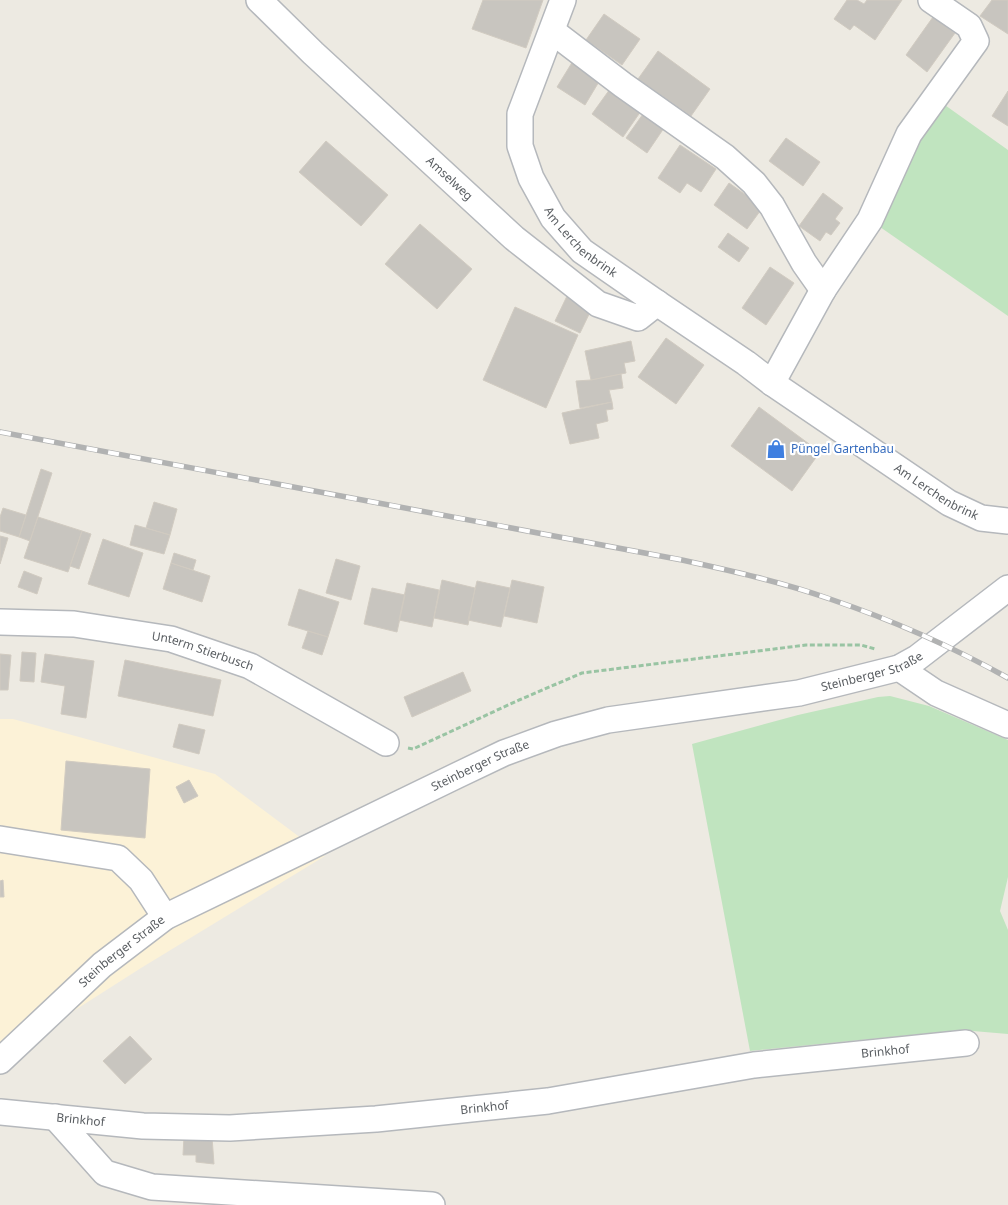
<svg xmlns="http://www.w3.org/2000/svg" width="1008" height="1205" font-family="'Noto Sans',sans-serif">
<rect width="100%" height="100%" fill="#edeae2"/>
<path fill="#fcf2d7" d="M0,719H13L215,774L325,856L141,968L0,1058Z"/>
<path fill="#c0e4bf" d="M935,98L1008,150V316L870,220Z
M890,696L929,706L1008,740V877L1000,911L1008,930V1034L961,1030L750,1051L692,744L798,715L878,697Z"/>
<path fill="#c8c5bf" stroke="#d1cbc1" d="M483,0H543L526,48L472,29Z
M847,0H857L864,4L867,0H902L875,40L854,25L850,30L834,19Z
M992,0H1008V34L980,16Z
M604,14L640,39L622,65L586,40Z
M933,17L955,33L927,72L906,55Z
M658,51L710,89L691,116L638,79Z
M573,61L600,80L585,105L557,87Z
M610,89L641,111L623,137L592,114Z
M1008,91V126L992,116Z
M643,114L664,128L647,153L626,138Z
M786,138L820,162L803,186L769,161Z
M326,141L388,195L361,226L299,172Z
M680,145L716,169L701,192L687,183L680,193L658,178Z
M729,183L763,207L747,229L714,205Z
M823,193L843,208L835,219L840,223L831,235L826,232L820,241L799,226Z
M420,224L472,269L437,309L385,264Z
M728,233L749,248L739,262L718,247Z
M770,267L794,283L766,325L742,308Z
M568,294L593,306L580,333L555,321Z
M515,307L578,335L546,408L483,380Z
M666,338L704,365L676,404L638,377Z
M631,341L635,361L624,363L626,373L591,380L585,351Z
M621,374L623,388L609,390L612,402L580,408L576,381L591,380Z
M612,402L613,409L606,410L608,421L596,424L599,438L570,444L562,413Z
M759,407L820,452L792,491L731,446Z
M41,469L52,473L30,541L19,537Z
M154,502L177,509L170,535L146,528Z
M3,508L26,515L19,537L0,531V517Z
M38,517L82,531L68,572L24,558Z
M135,525L170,535L164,554L130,545Z
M82,531L91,534L79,569L70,566Z
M0,536L8,538L0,564Z
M103,539L143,553L129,597L88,584Z
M174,553L196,560L193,570L171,563Z
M336,559L360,566L351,600L326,593Z
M171,563L210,576L202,602L163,589Z
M24,571L42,578L37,594L18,587Z
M442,580L475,588L468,625L434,618Z
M512,580L544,587L537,623L504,616Z
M477,581L510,588L501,627L468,620Z
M407,583L439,590L432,627L399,620Z
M372,588L405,595L397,632L364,624Z
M299,589L339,602L328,637L288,625Z
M308,631L328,637L322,655L302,648Z
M22,652L36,653L34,682L20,681Z
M0,654L11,655L8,690H0Z
M45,654L94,661L86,718L61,714L65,686L41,682Z
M125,660L221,680L213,716L118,696Z
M463,672L471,691L412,717L404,697Z
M179,724L205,730L199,754L173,747Z
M66,761L150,769L145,838L61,830Z
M189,780L198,796L184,803L176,787Z
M3,880L4,897H0V881Z
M130,1036L152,1059L125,1084L103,1061Z
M184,1136L212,1137L214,1164L196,1162V1155H183Z"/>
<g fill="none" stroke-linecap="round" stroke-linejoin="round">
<g stroke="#b5b8bc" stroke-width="28">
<g id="minor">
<path id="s1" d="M259,0L313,53L514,238L598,304L638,318L657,303"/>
<path id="s2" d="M563,0L520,114V146L531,178L553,218L582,251L657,303L746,363L772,383L949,503L981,518L1008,521"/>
<path d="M552,31L623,85L725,157L754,183L772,206L804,263L823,290"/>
<path d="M772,383L823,290L870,220L909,134L976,41L969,26L931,0"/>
<path id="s3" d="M0,622L74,624L171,639L250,666L386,743"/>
<path d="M899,668L936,693L1008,725"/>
<path d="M0,839L118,858L141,880L165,917"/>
<path id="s4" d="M0,1061L102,965L165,917L458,775L504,753L556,734L608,720L799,693L899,668L917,658L1008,588"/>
<path id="s5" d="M0,1112L143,1126L230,1128L376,1119L548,1101L754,1065L966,1043"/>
<path d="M55,1117L105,1173L152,1187L432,1205"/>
</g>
</g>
<path stroke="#99c4a3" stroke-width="3" stroke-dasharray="5 2.5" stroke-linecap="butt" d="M408,748L413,749L519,700L582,673L806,645H861L875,649"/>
<use href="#minor" stroke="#fff" stroke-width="25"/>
<g stroke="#b1b2b2" stroke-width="5.5">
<path id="rail" d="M0,432L682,560C732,571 782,582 830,599C892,620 951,646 1008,678"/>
</g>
<use href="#rail" stroke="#fff" stroke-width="4" stroke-dasharray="11" stroke-linecap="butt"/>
</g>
<defs>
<g id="shop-bare" transform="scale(1.5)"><path d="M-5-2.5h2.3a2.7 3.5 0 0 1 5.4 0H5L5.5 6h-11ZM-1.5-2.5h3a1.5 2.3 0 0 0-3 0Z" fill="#3f7fe0" stroke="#fff" stroke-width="2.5" paint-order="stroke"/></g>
</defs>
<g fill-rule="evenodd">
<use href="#shop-bare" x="776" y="449"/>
</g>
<g text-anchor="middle" stroke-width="4.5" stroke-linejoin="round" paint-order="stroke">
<g font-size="12" fill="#5a5e62" stroke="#fff">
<text dy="4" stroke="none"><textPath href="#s1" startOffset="261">Amselweg</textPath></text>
<text dy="4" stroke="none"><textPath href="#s2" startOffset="270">Am Lerchenbrink</textPath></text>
<text dy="4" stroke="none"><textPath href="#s2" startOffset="706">Am Lerchenbrink</textPath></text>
<text dy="4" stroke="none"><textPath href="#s3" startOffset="206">Unterm Stierbusch</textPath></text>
<text dy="4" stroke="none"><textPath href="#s4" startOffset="974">Steinberger Straße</textPath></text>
<text dy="4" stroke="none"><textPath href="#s4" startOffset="569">Steinberger Straße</textPath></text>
<text dy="4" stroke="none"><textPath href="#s4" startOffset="164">Steinberger Straße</textPath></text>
<text dy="4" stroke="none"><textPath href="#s5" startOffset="891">Brinkhof</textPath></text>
<text dy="4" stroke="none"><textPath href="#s5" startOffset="486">Brinkhof</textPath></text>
<text dy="4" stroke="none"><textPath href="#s5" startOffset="81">Brinkhof</textPath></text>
</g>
<g font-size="12" fill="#366cbe" stroke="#fff" text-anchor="start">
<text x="791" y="453">Püngel Gartenbau</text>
</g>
</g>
</svg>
